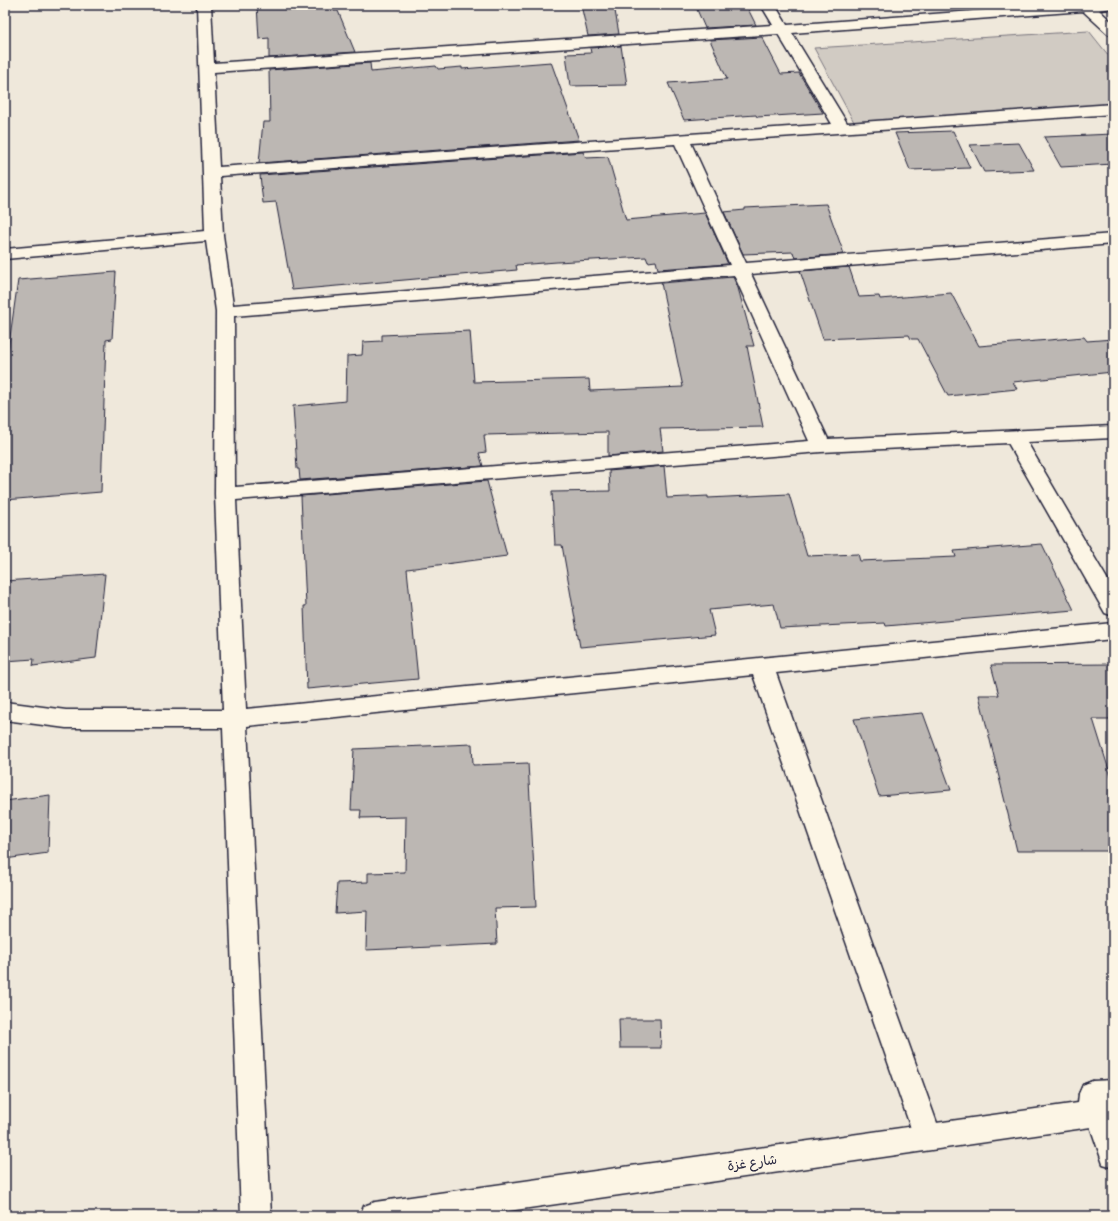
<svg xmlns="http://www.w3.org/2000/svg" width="1118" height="1221" font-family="Pangolin,'Playpen Sans Arabic',sans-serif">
<rect width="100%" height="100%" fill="#efe8db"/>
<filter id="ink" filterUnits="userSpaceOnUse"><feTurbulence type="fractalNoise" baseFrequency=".025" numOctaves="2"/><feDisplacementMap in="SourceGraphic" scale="8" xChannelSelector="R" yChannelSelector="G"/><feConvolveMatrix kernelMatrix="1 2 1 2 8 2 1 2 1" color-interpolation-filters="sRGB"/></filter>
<g filter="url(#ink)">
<path fill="#d1cbc3" stroke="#7a767f" d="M1089,31L1113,61V104L854,122L814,48Z"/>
<path fill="#bcb7b3" stroke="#22223b" d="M257,5H333L334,11H338L355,52L269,58V38L259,39Z
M581,5H614L619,34L588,36Z
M695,5H746L756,25L705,28Z
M762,37L781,74L799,73L823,113L757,117L756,115L684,120L668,83L727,79L710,40Z
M621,46L627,85L570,86L566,54L591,53L590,48Z
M551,62L579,140L259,163L263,122H270L269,70L370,63L371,72L436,66L438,69L462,67V69Z
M953,131L970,168L910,170L895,133Z
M1113,134V164L1061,167L1044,137Z
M1019,143L1034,170L984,172L970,145Z
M583,152L586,158L608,157L626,220L705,213L728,264L658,269L656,261L648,262L646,257L557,262L516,265L517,270L292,290L276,202L263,203L260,175Z
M826,204L844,254L795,258L793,252L743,254L724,212L745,210V208Z
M849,267L859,297L879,296L880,299L951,293L979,346L1084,337L1087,341L1113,339V372L1013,382L1017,389L948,396L918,339H911L909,335L823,339L800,271Z
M116,272L112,339L106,340L101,492L5,500V351H8L18,280Z
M733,277L738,288L754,346H747L763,427L660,429L663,451L608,456V432L484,435L486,452L479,453L483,466L300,480L299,469H297L293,406L346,401L347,356L362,355L363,342L382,341V335L470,331L474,382L589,379L590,391L683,387L661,283Z
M664,466L667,498L708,496V498L789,494L807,556L858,554L860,561L956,557L954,551L1042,544L1074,610L886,626L885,623L780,628L774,604L709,610L715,635L580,647L562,545H555L552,492L610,491L609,471Z
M487,481L507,556L407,569L418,679L307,689L304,606H306L301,496Z
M105,574L96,658L33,666L34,659L5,661V581Z
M1113,664V719H1093L1113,783V851H1017L979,695H999L991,665Z
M923,713L951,790L879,796L854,719Z
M472,744L473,765L528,763L536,907L495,908L497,944L366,950L367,911L335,913L337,883L368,882V873L405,872L406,817L360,818L361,810H351L354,749Z
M50,795L48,853L5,859V801Z
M619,1019H660L661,1048H620Z"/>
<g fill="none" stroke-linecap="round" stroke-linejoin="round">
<g stroke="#22223b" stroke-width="3">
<path id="street" d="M197,5H211L214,63L773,25L761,5H775L787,25L1053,5H1113V8L1099,10L1113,23V35L1108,34L1083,11L792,33L847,123L1113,104V114L691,143L746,263L1113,234V244L751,274L828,439L1113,426V438L1027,442L1113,589V616L1105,613L1008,443L821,452L236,500L246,709L1113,623V639L776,673L942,1137L938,1146L928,1150L918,1146L914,1137L753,675L247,726L271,1216H241L223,728H66L5,720V702L66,710H223L215,494L216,311L206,241L5,259V249L205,231ZM778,34L832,124L219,167L214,72ZM675,144L730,265L233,305L223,235L220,176ZM734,275L809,441L235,487L234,316Z
M1093,1081L1103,1085L1113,1111V1167L1103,1164L1079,1094L1083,1085Z"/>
</g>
<g stroke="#22223b" stroke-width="3">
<path id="secondary" d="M1113,1080V1106H1106L1105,1114L1101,1123L1091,1127L474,1216H360L364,1206L375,1202L1078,1103L1079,1094L1083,1085L1093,1081Z"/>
</g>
<use href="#street" fill="#fcf5e5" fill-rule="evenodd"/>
<use href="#secondary" fill="#fcf5e5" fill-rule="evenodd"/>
</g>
</g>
<g text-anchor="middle" stroke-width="3.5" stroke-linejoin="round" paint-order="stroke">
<g font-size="13" fill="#22223b" stroke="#fcf5e5">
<text transform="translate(752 1162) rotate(-8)" y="5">شارع غزة</text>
</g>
</g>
<rect width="1118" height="1221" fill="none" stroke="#fcf5e5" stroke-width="20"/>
<rect x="10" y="10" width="1098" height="1201" fill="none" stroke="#22223b" stroke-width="1.5" filter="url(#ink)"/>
</svg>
